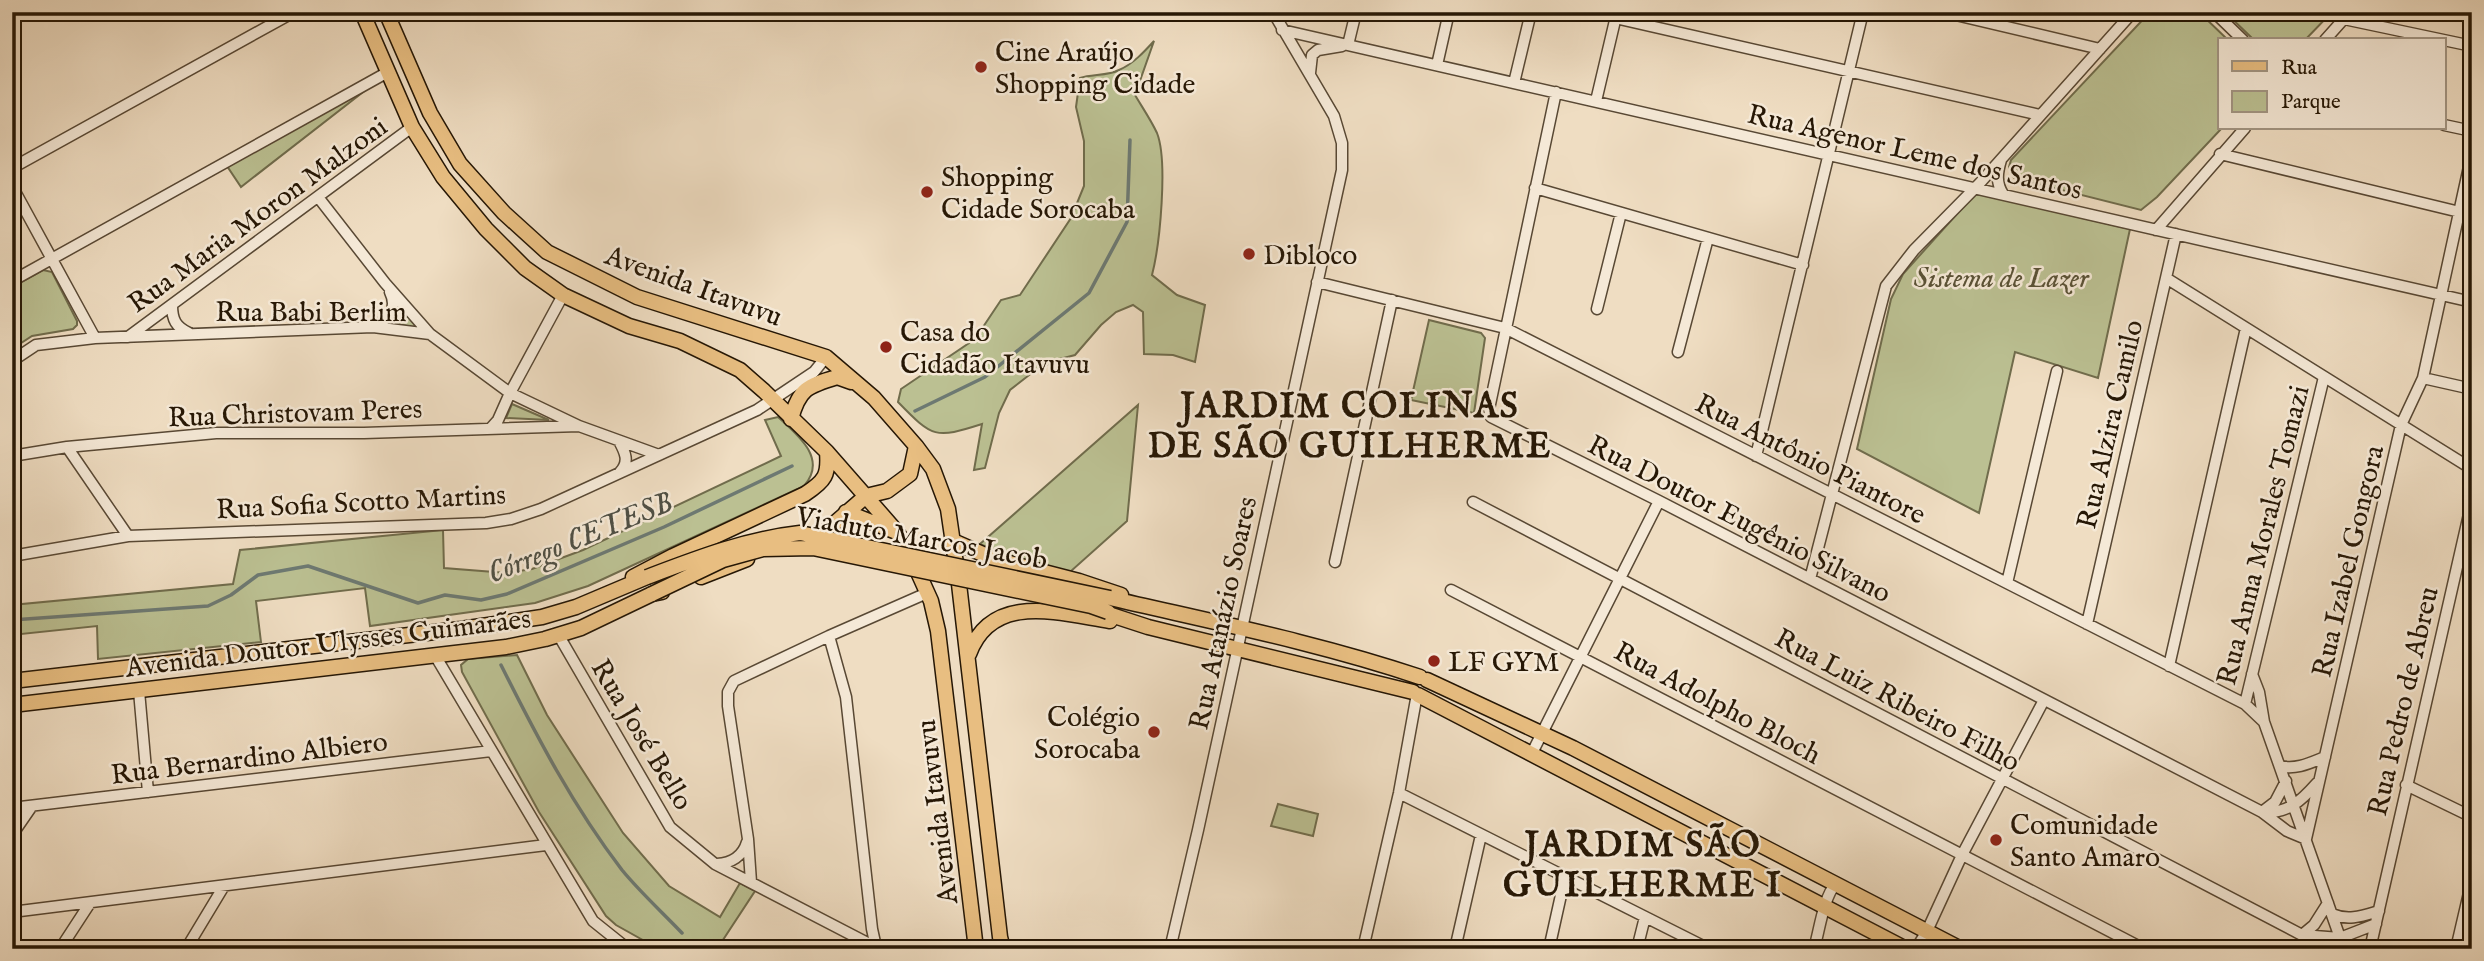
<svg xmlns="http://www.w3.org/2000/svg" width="2484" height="961" font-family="'IM FELL English',serif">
<rect width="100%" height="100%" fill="#efddc2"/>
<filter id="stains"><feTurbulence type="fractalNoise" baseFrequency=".00286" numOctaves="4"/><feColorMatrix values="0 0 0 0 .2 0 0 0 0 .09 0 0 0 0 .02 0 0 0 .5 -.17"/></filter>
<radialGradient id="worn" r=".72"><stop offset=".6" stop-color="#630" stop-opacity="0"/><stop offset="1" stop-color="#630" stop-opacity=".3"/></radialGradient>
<path fill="#bbc092" stroke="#706c4c" stroke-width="2" d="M2150,12H2199L2228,40H2220V128H2222L2157,197L2141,210L2014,178L2009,167L2011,160Z
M2225,12H2332L2305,40H2254Z
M1154,41L1135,95C1142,107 1151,120 1157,133C1168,161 1160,244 1152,275L1177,295L1205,305L1195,362L1173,355L1144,354L1143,312L1133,305L1116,312L1101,325L1075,355L1056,360L1033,372L1010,390L999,413L985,468L974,470L982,424C935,439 933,438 898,402L901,389L975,339L1001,300L1020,295L1071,218L1084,186V141L1076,107L1080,78C1092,74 1108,76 1119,70C1133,64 1144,52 1154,41Z
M376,82L241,187L227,166Z
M1974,195H1983L2130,229L2098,378L2015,352L1979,513L1857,449L1891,299L1903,274Z
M43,270L52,272L77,321V325L73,329L32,336L12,349V287Z
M398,304L419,329L389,322Z
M1429,320L1481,333L1485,338L1474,413L1411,400Z
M512,404L549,420L506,418Z
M1138,405L1127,521L1070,572L1007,556L980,544Z
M778,417C798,435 828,459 804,486L588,586L535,603L370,626L365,588L256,601L261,642L98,659L97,626L12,635V605L233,584L240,550L443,530L444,568L507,573L532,569L583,550L781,456L765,420Z
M517,655L547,715L623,833L669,886L720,917L740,883L755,891L717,949H659L616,925L606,916L539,812L462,672L461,665L468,659Z
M1278,804L1318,814L1313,836L1271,826Z"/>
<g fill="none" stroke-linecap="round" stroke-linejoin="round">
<path stroke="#6d7972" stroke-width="3.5" d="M915,411L985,377L1089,293L1127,222L1130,140
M12,620L208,606L231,595L258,575L308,566L418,603L445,595L481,600L507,594L664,527L792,466
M501,665C537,737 573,806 622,870C640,892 662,912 682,933"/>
<g stroke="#584834" stroke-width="13">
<path id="minor" d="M1943,12L2100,49
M2214,12L2243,40
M1615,18L2040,115
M2344,19L2472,46
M1282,30L2472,302
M2325,40L2350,12
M1348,45L1356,12
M1437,65L1449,12
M1310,73L1312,55L1318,50L1342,46
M1514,83L1531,12
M1556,92L1489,409L1491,417L1659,501L2262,812L2287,831L2306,839L2401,425L2423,378L2472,153
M1596,101L1617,12
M2444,125L2472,131
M2220,154L2472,215
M2001,160C1997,173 1996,183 2003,194
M12,168L294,12
M12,186L95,338
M1535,188L1803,265
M318,197L385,283L430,334L510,393L579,426L659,455
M2156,230L2245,128
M2166,278L2472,469
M12,281L388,72
M1317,282L1505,328L2245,704L2264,722L2344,949
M172,305C172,320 176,327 189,333
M1597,309L1621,213
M375,326C389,319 398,308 390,292
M128,337L412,127
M1678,352L1708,238
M12,361L36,345L95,338L373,327L430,334
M2423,378L2472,389
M490,429L498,420L510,393L563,295
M619,441C625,452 630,462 620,472
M67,447L128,536
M12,456L67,447L216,433H364L579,426
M1756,456L1863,12
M1473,502L2302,935L2340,938L2376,924
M12,556L128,536L486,523L511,519L541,509L757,410L814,372L826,357
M1335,562L1392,300
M1810,579L1886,286L1914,250L1979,184L2133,12
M2007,583L2057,371
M1451,590L2144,949
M2087,624L2176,234
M559,636L670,827L715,864L879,949
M829,636L846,697L872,929L876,947
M436,657L593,921L628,949
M2169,666L2246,328
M2252,674L2259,692L2264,722
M139,691L148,792
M2245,704L2324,377
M1531,755L1659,501
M2280,766C2296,770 2310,763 2325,757
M2406,785L2472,817
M1399,793L1709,949
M12,808L491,751
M2262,812C2288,814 2301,801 2317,783
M2262,812L2275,802L2286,781
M12,835L32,806
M717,864C731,863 743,856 747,842
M751,882L748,839L728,706V692L734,681L829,636L927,593
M12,912L546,845
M2332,914C2348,921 2362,916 2379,911
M60,949L90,903
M186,949L224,886
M567,949L619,944
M1170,949L1198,830L1342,170V143L1334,116L1273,12
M1363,949L1399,793L1417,694
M1455,949L1481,835
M1549,949L1565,877
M1637,949L1645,917
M1814,949C1820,928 1823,899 1836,883
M1916,949L1927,931L1962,855L2044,700
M2320,949L2302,935L2314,925L2328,903
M2370,949L2472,501
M2456,949L2472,880"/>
</g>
<g stroke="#261705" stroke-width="17">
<path id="major" d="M362,12L412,127L443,177L486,229L525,268L563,295L629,326L680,341L740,370L764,391L827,452L897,532L908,550L931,601L938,631L976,949
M386,12L430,113L460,164L504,213L547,252L637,297L826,357L874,398L916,446L933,469L948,509L959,584L1000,937L1003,949
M791,419C799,389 807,386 837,377L851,382
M846,512L894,531
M953,541L994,559L1079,581L1121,595
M813,542L866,496L887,491L910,474L916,446
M633,577L673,556L805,494C825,481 829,475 827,452
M701,577L747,559
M1110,598C1213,622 1319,643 1420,677
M1099,611L1148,627L1413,692
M969,654C992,592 1058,613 1110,621
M1427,680L1573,748L1961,949
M12,681L461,629L542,617L576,607L647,577
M1418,695L1906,949
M12,705L506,647L545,639L581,628L652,594L662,592"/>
</g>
<use href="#minor" stroke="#f5e9d7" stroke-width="10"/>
<use href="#major" stroke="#e8be81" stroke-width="14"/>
<g stroke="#261705" stroke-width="17" stroke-linecap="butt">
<path id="major-bridge" d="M647,577C697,558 746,539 800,533L1110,598
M652,594L723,560L763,549L813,548L1091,606L1108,612"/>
</g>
<use href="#major-bridge" stroke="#e8be81" stroke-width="14"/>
</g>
<g fill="#8f2418" stroke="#f5e9d7" stroke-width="2.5">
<circle cx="981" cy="67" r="7"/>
<circle cx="927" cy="192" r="7"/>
<circle cx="1249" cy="254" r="7"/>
<circle cx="886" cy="347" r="7"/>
<circle cx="1434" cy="661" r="7"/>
<circle cx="1154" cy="732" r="7"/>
<circle cx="1996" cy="840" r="7"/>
</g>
<g text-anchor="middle" stroke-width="5" stroke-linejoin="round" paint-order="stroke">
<g font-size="28" fill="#261705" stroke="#f5e9d7" text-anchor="start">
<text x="995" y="61">Cine Araújo<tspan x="995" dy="32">Shopping Cidade</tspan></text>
<text x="941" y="186">Shopping<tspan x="941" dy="32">Cidade Sorocaba</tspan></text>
<text x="1263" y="264">Dibloco</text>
<text x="900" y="341">Casa do<tspan x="900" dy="32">Cidadão Itavuvu</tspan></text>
<text x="1448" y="671">LF GYM</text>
<text x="1140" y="726" text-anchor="end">Colégio<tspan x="1140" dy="32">Sorocaba</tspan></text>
<text x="2010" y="834">Comunidade<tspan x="2010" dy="32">Santo Amaro</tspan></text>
</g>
<g font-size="28" fill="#261705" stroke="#f5e9d7">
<text transform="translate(1915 151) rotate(13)" y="10">Rua Agenor Leme dos Santos</text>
<text transform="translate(257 214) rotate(-36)" y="10">Rua Maria Moron Malzoni</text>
<text transform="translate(694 285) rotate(20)" y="10">Avenida Itavuvu</text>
<text x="311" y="321">Rua Babi Berlim</text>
<text transform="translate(295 412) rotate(-2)" y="10">Rua Christovam Peres</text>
<text transform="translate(2109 424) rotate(-77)" y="10">Rua Alzira Camilo</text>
<text transform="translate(1811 458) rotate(27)" y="10">Rua Antônio Piantore</text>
<text transform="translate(361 501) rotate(-3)" y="10">Rua Sofia Scotto Martins</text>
<text transform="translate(1740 518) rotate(27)" y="10">Rua Doutor Eugênio Silvano</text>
<text transform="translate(2262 535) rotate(-76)" y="10">Rua Anna Morales Tomazi</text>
<text transform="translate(922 537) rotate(10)" y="10">Viaduto Marcos Jacob</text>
<text transform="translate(2347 561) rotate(-77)" y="10">Rua Izabel Gongora</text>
<text transform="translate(1222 613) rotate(-78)" y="10">Rua Atanázio Soares</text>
<text transform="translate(328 642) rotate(-7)" y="10">Avenida Doutor Ulysses Guimarães</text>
<text transform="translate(1898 699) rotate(28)" y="10">Rua Luiz Ribeiro Filho</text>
<text transform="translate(2402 701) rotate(-77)" y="10">Rua Pedro de Abreu</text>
<text transform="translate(1718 702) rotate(28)" y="10">Rua Adolpho Bloch</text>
<text transform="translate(643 734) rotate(59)" y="10">Rua José Bello</text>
<text transform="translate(249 757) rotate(-7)" y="10">Rua Bernardino Albiero</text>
<text transform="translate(936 812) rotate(-97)" y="10">Avenida Itavuvu</text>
</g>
<g font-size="28" font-style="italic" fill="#5a5236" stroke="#f5e9d7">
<text x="2001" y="287">Sistema de Lazer</text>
</g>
<g font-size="30" font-style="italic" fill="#4f5045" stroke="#f5e9d7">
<text transform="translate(580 537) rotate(-22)" y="10">Córrego CETESB</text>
</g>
<g font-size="35" font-weight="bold" letter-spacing="2" fill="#261705" stroke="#f5e9d7">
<text x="1350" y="417">JARDIM COLINAS<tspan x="1350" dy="40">DE SÃO GUILHERME</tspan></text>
<text x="1643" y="856">JARDIM SÃO<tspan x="1643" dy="40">GUILHERME I</tspan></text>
</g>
</g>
<rect width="2484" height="961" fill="none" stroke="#efddc2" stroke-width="42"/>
<rect x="14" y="14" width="2456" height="933" fill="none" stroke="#261705" stroke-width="3.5"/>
<rect x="21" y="21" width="2442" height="919" fill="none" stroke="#261705" stroke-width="2"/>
<rect x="2218" y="38" width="228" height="91" fill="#f5e9d7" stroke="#a29583" stroke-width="2"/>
<rect x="2232" y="61" width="35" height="10" fill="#e8be81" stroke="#a29583" stroke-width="2"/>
<text x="2281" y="74" font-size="21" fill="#261705">Rua</text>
<rect x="2232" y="91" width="35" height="21" fill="#bbc092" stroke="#a29583" stroke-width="2"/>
<text x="2281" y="108" font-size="21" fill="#261705">Parque</text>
<rect width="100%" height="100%" filter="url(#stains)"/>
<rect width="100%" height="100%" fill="url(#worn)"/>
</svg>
